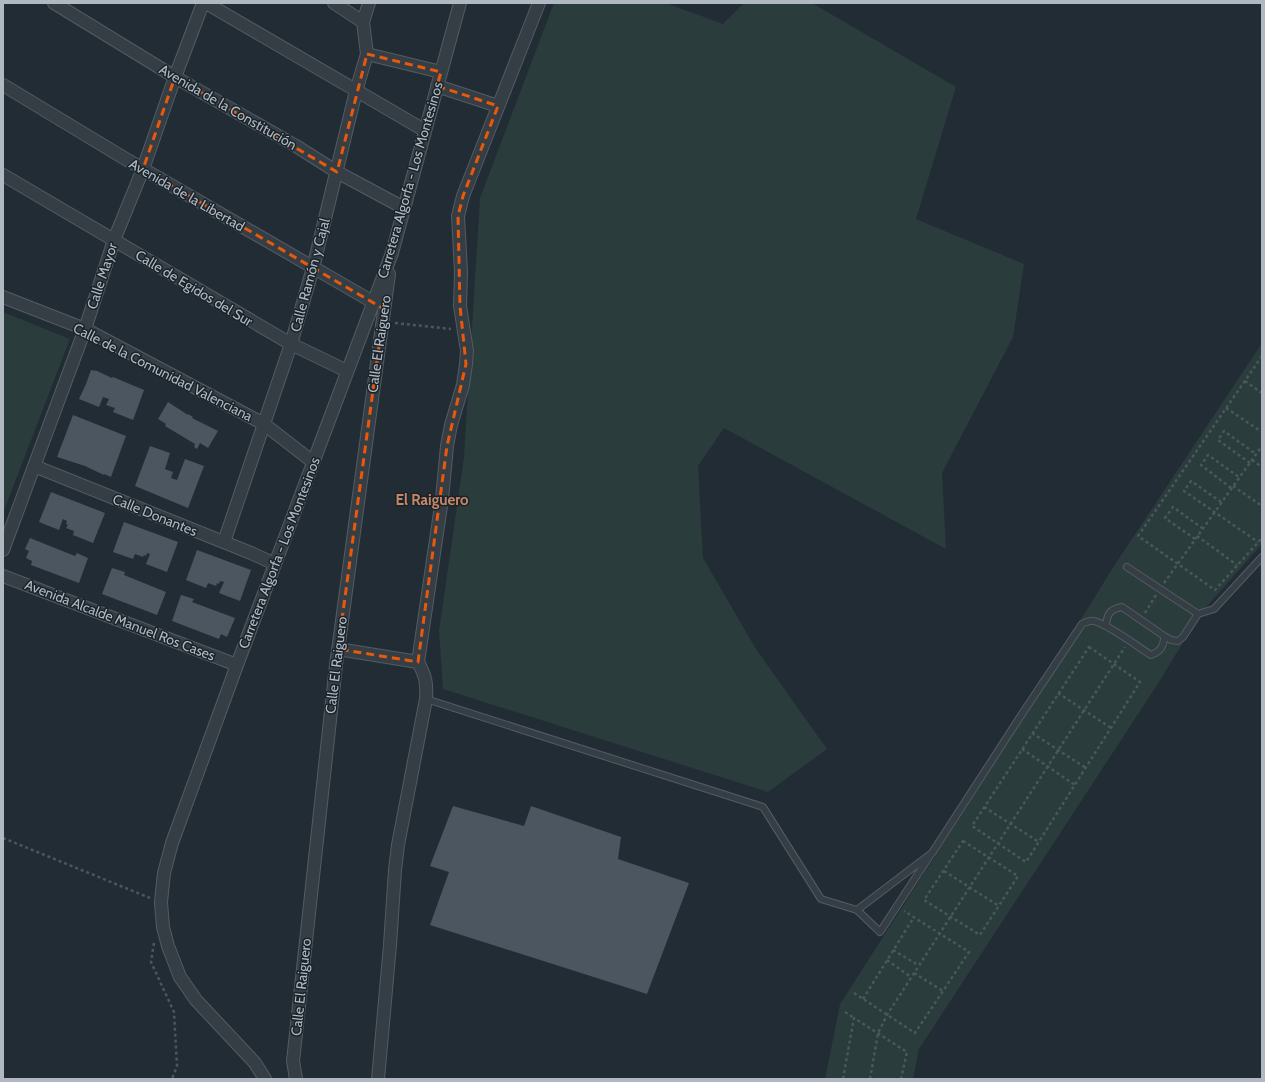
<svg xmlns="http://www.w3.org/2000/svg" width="1265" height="1082" font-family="Cabin,sans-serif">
<rect width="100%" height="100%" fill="#222c35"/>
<path fill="#2a3c3b" d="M554,3H666L723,24L744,3H812L956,87L916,219L1024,264L1013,337L942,473L946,549L724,428L698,466L703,558L756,649L827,749L768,792L443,689L439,631L464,457L480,198Z
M3,312L70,339L3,513Z
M1262,343V544L1201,613L1159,682L919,1049L913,1079H825L840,1004L1081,629L1080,621L1112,569Z"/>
<path fill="#4b5660" d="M91,370L97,371L112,378L113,377L144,390L133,420L113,412L115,408L106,405L109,399L103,397L99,407L79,399L86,384Z
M168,402L188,415V414L193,417L192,418L218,431L208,448L200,443L197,449L194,447L195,444L165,426L166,424L158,419Z
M73,415L126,436L111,477L104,474V475L85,466L57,457Z
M150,446L170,453L165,469L173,472L171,478L177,480L185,459L204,466L188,508L135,486Z
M51,492L105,513L93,543L73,535L74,531L66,528L68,525L66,524L67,521L63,519L59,530L39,522Z
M124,522L178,542L167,572L146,564L150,554L147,553L146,556L144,555L143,557L135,554L133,559L113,552Z
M30,538L75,556L77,553L88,558L79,583L31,565L32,561L26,558L29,551L25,549Z
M197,550L251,570L240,601L219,593L224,582L220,581L219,584L217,583L216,586L208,583L206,588L186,580Z
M112,568L125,572L124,575L166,592L157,615L102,594Z
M181,595L194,599L192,602L235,618L227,637L221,634L219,639L172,621Z
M453,806L524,826L531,806L621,837L618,859L689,883L647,994L430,925L449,872L430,866Z"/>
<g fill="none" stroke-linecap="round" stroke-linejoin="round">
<g stroke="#535c63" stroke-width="8">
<path id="lane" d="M1127,567L1198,614
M1164,636L1171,640L1178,641L1183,637L1198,614L1214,609L1262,557
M426,699L763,807L821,899L857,910L932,853L1020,717L1082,624C1086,622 1090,620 1094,621C1108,624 1138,647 1151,655C1161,651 1164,646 1164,636L1122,607C1110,609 1107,614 1106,626
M857,910L880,932L929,857"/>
</g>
<g stroke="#535c63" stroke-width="14">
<path id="street" d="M54,3L175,77L296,146L337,172L404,208
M206,3L424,130
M334,3L363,22
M367,54L441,72
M3,85L124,158L373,302
M437,86L498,106
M3,175L291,344L347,371
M3,297L85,329L264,424L313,462
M34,466L251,553L275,564
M224,542L291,344L313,268L356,91L367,54L363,22L369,3
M3,550L85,329L114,240L143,169L175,77L203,3
M3,576L237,665
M338,649L418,662
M265,1079L255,1063L196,1000L180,977L168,946L163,927L161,902L164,873L172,843L237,665L392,253L460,3
M296,1079L293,1061L336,665L389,274
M378,1079L390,945L395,870L398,845L426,699C427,683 426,677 418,662L442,499L447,446L451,425L463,385L466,364L467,351L460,306L461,272L458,216L463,196L539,3"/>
</g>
<path stroke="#48595a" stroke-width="2.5" stroke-dasharray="3 3" stroke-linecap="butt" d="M395,323L451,329
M1262,356L1138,536L1215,590L1262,538
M1245,381L1262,393
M1226,408L1262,432
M1252,460L1262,467
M1250,463L1218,440L1224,431L1256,454
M1233,486L1262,506
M1231,488L1201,465L1208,455L1239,477
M1221,502L1191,481L1184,491L1258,542
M1197,536L1237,565
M1195,539L1165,518L1173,507L1202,528
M1164,583L1262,446
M1145,613L1156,595
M1089,647L1140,682L1026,862L972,826Z
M1058,693L1111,728
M1032,733L1086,768
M1022,749L1075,785
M984,807L1039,842
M3,838L150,898
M963,841L1018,876L980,935L924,900Z
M944,871L999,906
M154,943L151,962L174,1012L177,1066L172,1079
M893,950L918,965
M887,960L911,977
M914,973L943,991
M854,993L915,1033L969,952L904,911
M863,999L914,917
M845,1012L854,1018
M843,1079L854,1018L907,1052L901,1079
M870,1079L878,1033L887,1015L1125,647"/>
<use href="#lane" stroke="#353e45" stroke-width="6"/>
<use href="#street" stroke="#353e45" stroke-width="12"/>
</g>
<path fill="none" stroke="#e8590c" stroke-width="3" stroke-dasharray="8 5" stroke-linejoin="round" d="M367,54L441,72L437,86L498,106L463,196L458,216L460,306L466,364L447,446L418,662L338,649L384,309L143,169L175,77L337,172Z"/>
<g text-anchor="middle" stroke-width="3" stroke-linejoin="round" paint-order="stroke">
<g font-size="14" fill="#b0b9c2" stroke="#1b232a">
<text transform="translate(228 107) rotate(30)" y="5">Avenida de la Constitución</text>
<text transform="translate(410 180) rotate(-74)" y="5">Carretera Algorfa - Los Montesinos</text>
<text transform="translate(187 195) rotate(30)" y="5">Avenida de la Libertad</text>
<text transform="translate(310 275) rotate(-75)" y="5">Calle Ramón y Cajal</text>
<text transform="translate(102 276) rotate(-72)" y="5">Calle Mayor</text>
<text transform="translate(194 288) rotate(31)" y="5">Calle de Egidos del Sur</text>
<text transform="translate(379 344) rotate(-82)" y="5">Calle El Raiguero</text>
<text transform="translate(163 372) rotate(27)" y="5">Calle de la Comunidad Valenciana</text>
<text transform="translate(155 515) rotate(22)" y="5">Calle Donantes</text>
<text transform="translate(279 553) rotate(-69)" y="5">Carretera Algorfa - Los Montesinos</text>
<text transform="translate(120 620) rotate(21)" y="5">Avenida Alcalde Manuel Ros Cases</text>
<text transform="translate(336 665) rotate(-83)" y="5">Calle El Raiguero</text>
<text transform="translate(301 987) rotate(-84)" y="5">Calle El Raiguero</text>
</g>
<g font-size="15" font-weight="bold" fill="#c68767" stroke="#1b232a">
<text x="432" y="505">El Raiguero</text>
</g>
</g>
<rect width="1265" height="1082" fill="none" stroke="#b0b9c2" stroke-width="8"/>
</svg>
